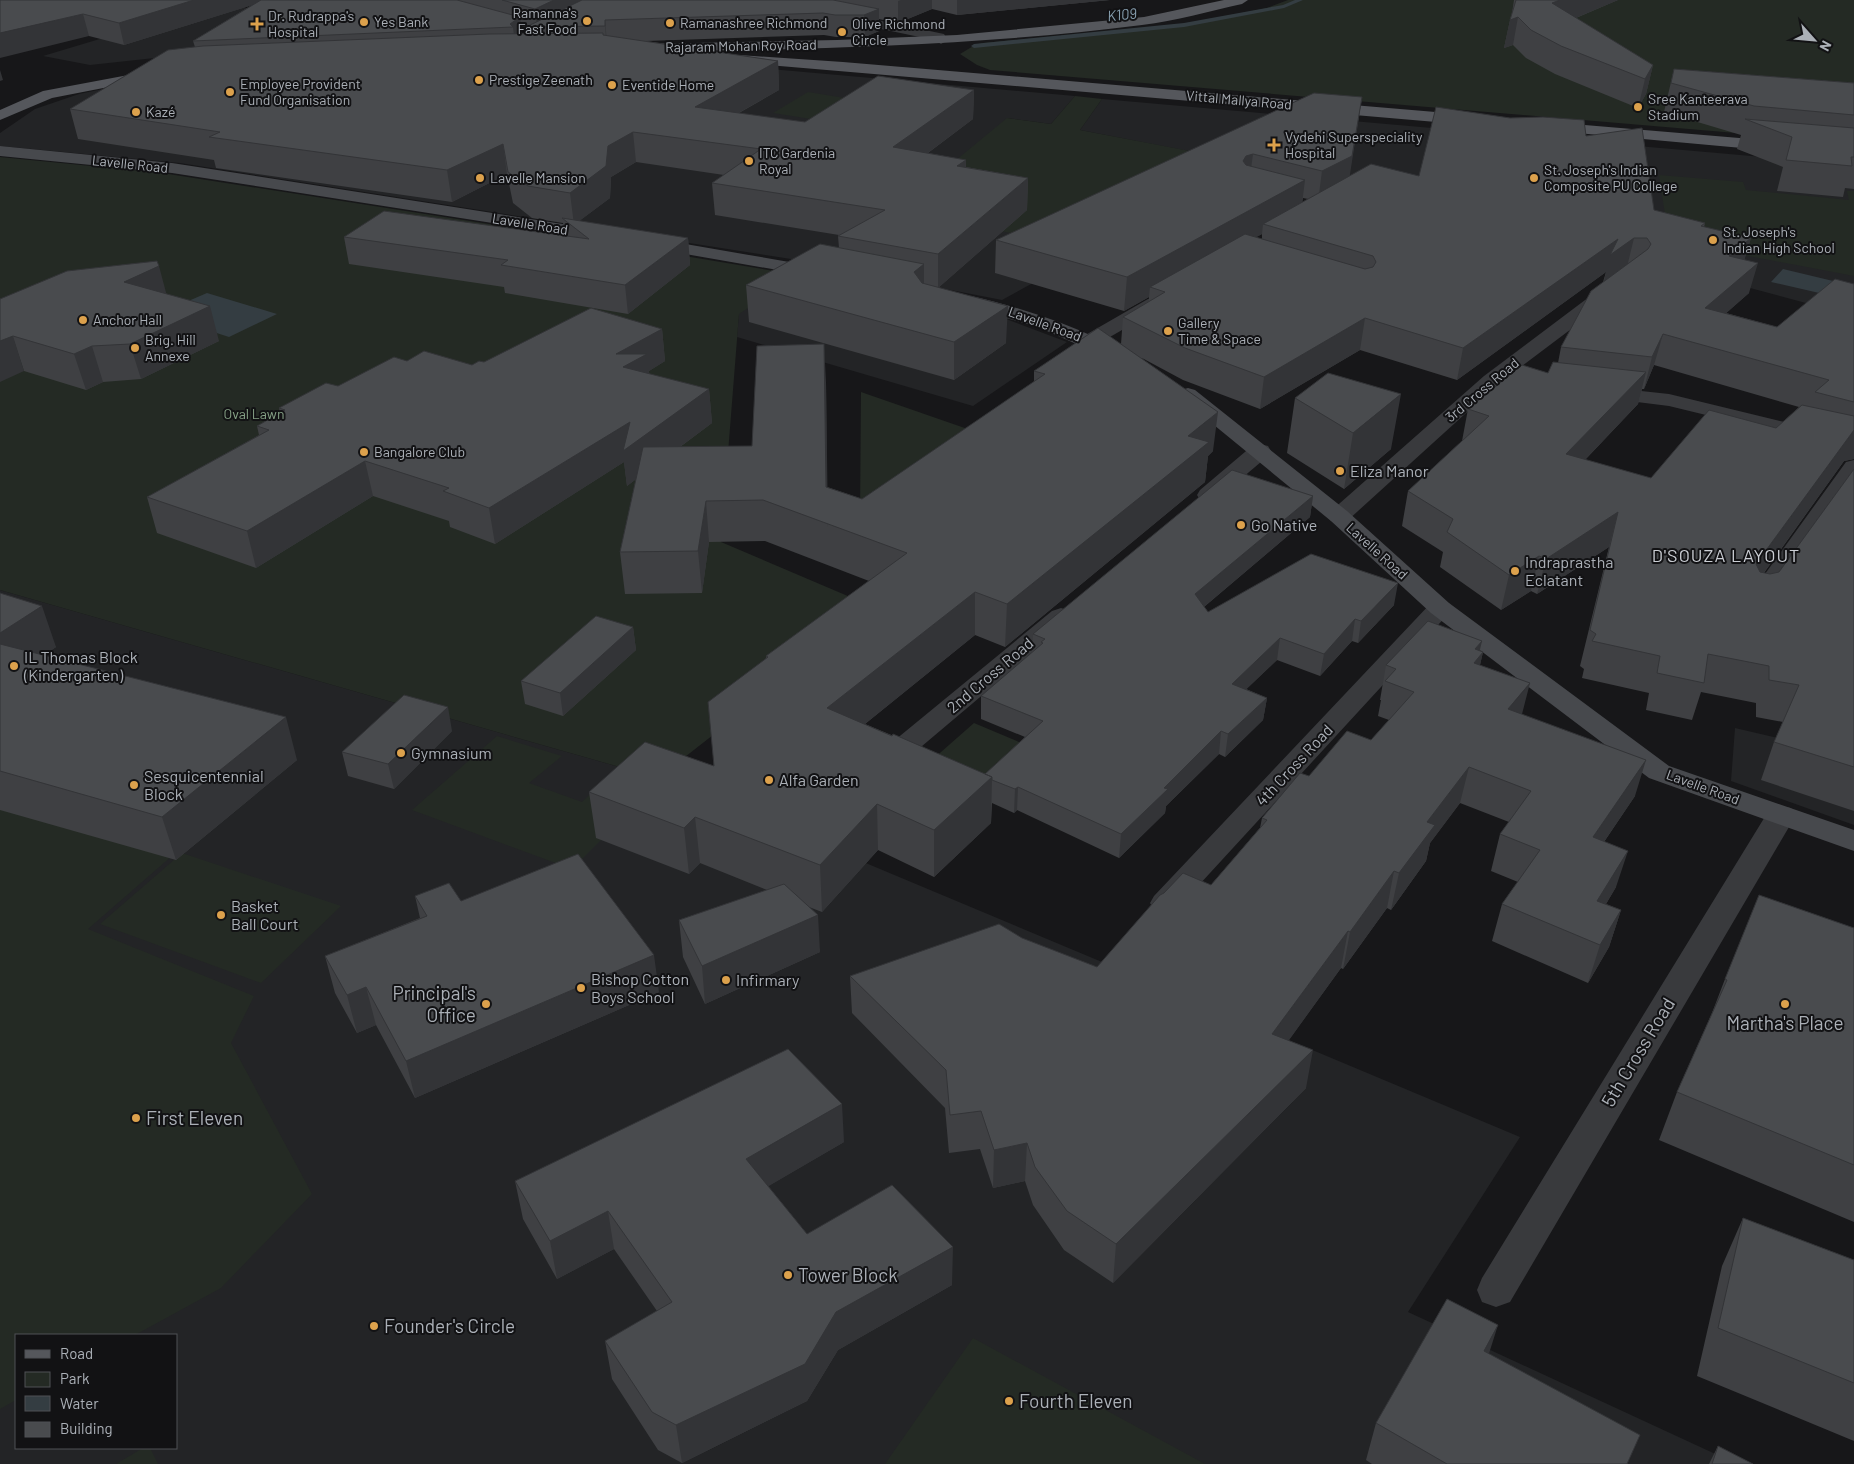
<svg xmlns="http://www.w3.org/2000/svg" width="1854" height="1464" font-family="Barlow,sans-serif">
<rect width="100%" height="100%" fill="#171719"/>
<path fill="#232426" fill-rule="evenodd" d="M234,4L340,38L90,65L43,56L153,23Z
M724,65L1075,96L1051,124L1007,118L1036,238L1090,252L1002,300L791,259L180,163L0,146V133L35,109L79,94L122,85Z
M1102,99L1854,165V316L1378,188L1080,130Z
M798,275L993,314L1067,342L973,406L737,337L739,313Z
M0,590L658,778L806,838L1520,1137L1408,1312L1737,1464H0ZM16,1335H176V1448H16Z
M1735,728L1854,756V825L1731,781Z"/>
<path fill="#242a24" d="M1288,0H1854V143L990,70L977,65L960,54L975,45L982,43L1182,25L1267,8Z
M808,92L845,98L811,119L773,113Z
M1075,96L1102,99L1080,130L1232,159L1036,238L946,220L938,175L1007,118L1051,124Z
M0,157L162,173L559,235L798,275L739,314L721,542L876,608L658,778L0,590Z
M1659,175L1743,182L1746,190L1849,200L1847,191H1854V276L1669,241Z
M861,392L982,434L860,519Z
M974,723L1031,747L974,799L916,774Z
M497,736L562,756L529,783L582,802L611,774L653,788L572,869L412,810Z
M0,801L173,855L88,929L254,996L231,1043L312,1194L221,1288L135,1335H16V1400L0,1409Z
M182,853L341,906L261,983L100,924Z
M973,1338L1205,1464H885Z
M143,1448H150L158,1464H116Z"/>
<path fill="#343d42" d="M1783,269L1854,286V301L1771,282Z
M207,293L277,314L229,337L158,314Z"/>
<g fill="none" stroke-linecap="round" stroke-linejoin="round">
<path fill="#343d42" fill-rule="evenodd" d="M1295,0H1303L1284,8L1184,27L974,48L971,46L974,44L1184,23L1283,5Z"/>
<path fill="#393a3d" fill-rule="evenodd" d="M843,13L944,34L948,40L941,44L934,40L838,20L837,17L838,14Z
M1608,286L1615,288L1617,292L1615,296L1498,384L1347,521L1339,523L1331,521L1327,516L1331,511L1484,376L1601,288Z
M1155,297L1162,299L1164,303L1162,307L1096,345L1089,347L1082,345L1079,341L1082,337L1148,299Z
M1604,387L1669,394L1854,439V451L1669,406L1597,397L1594,393L1597,389Z
M1260,444L1268,446L1271,451L1268,456L1216,500L1208,502L1200,500L1197,495L1200,490L1252,446Z
M1854,460V483L1767,606L1758,608L1749,606L1746,601L1749,596L1846,462Z
M1440,601L1449,603L1452,608L1449,613L1176,910L1165,914L1154,910L1150,903L1154,896L1431,603Z
M1061,608L1070,611L1074,616L1070,621L915,752L905,754L895,752L891,746L895,740L1052,611Z
M1781,806L1791,808L1796,815L1510,1302L1496,1307L1482,1302L1477,1290L1482,1278L1766,815L1771,808Z"/>
<path fill="#47494d" fill-rule="evenodd" d="M0,146L172,163L601,230L607,231L610,235L607,239L601,240L172,173L0,156Z
M651,238L818,267L824,268L827,272L824,276L818,277L645,247L642,243L645,239Z
M971,296C1015,306 1058,320 1099,339C1107,343 1119,346 1125,354L1122,358L1115,360L1108,358L1038,327L964,306L962,302L964,298Z
M1188,388L1195,390L1347,511L1449,603L1669,766L1854,830V851L1649,778L1431,613L1331,521L1181,398L1178,394L1181,390Z"/>
<path fill="#55575c" fill-rule="evenodd" d="M1224,0H1248L1242,4C1209,11 1176,21 1142,25C977,46 810,49 644,52L637,48L644,44L837,40L957,35L1144,17Z
M739,55L843,62L1471,115L1476,117L1479,120L1476,123L1471,125L734,62L732,59Z
M155,70L160,71L162,74L160,77L52,98L0,120V110L43,91Z
M1549,122L1775,141L1781,143L1783,146L1781,149L1775,151L1544,130L1541,127L1544,124Z"/>
</g>
<path fill="#3f4043" fill-rule="evenodd" d="M0,0H1110L957,15L932,9L898,23L879,19V31L865,37H836L824,35L646,41L778,61L779,90L739,113L805,122L974,90L973,119L928,153L966,160V167L1028,178L1027,210L938,288L1006,343L954,380L749,322L746,285L839,248L838,236L839,235L715,215L712,183L724,175L636,162L611,177L610,198L579,221L688,238L690,265L628,314L505,293L504,287L349,264L344,237L565,236L563,223L532,218L513,203L507,174L452,202L216,168L214,160L78,139L70,109L195,47L193,41L252,5L124,45L89,36ZM521,26L526,28L527,34H522Z
M1514,0H1618L1576,18L1653,65L1646,94L1638,108L1555,74L1526,58L1513,45L1504,48L1510,20L1512,13Z
M1674,69L1854,83V189L1845,188L1843,197L1777,191L1783,167L1737,149L1741,135L1664,112Z
M1362,97L1349,176H1419L1586,136L1654,210L1705,223L1704,227L1751,238L1744,260L1749,293L1726,313L1777,327L1854,284V459L1844,461L1764,573L1770,574L1779,572L1854,469V811L1761,780L1774,742L1783,722L1756,717V703L1701,692L1692,720L1646,710L1649,693L1582,678L1584,669L1580,666L1609,547L1537,594L1531,591L1501,610L1440,567L1443,552L1402,526L1408,491L1462,441L1468,409L1548,373L1558,363L1561,347L1603,282L1606,272L1457,380L1360,350L1260,409L1183,380L1142,358L1213,451L1208,456L1205,482L1005,647L975,635L865,724L985,774L1025,737L981,719V696L1032,653L1033,634L1313,496L1310,517L1204,607L1208,612L1394,605L1358,643L1352,641L1320,676L1277,660L1246,689L1267,698L1263,720L1225,757L1219,754L1166,806L1165,813L1119,858L1017,810L1014,813L992,803L991,823L934,877L878,850L822,912L809,907L820,952L705,1004L683,957L679,920L767,890L700,863L689,874L596,838L589,792L713,766L766,658V656L869,581L765,541L709,542L702,593L625,594L620,552L636,479L627,486L624,462L495,544L450,527L449,521L373,496L256,568L157,533L147,497L259,435L257,426L280,413L279,408L407,361L472,365L662,329L665,361L649,371V374L709,389L712,423L680,447L752,446L826,382L827,487L862,499L1034,382V371L1121,344L1123,317L1149,301V297L1124,311L995,273L996,240ZM1303,198L1308,199L1302,203ZM1262,234V239L1256,237ZM1654,365L1799,407L1776,428L1651,478L1585,460L1638,404L1642,389H1644Z
M166,294L219,341L141,379L103,382L86,390L24,371L0,299Z
M1295,398L1391,449L1344,489L1287,453Z
M0,593L56,647L44,655L297,760L176,860L0,810Z
M633,627L636,650L563,716L525,704L521,681Z
M1480,650L1483,652L1480,665L1522,714L1635,796L1604,842L1616,887L1606,904L1621,910L1609,947L1588,983L1492,941L1502,904L1518,882L1491,871L1500,834L1509,822L1460,803L1430,843L1426,861L1391,910L1387,908L1343,969L1341,968L1288,1041L1306,1088L1113,1283L1064,1250L1033,1205L1025,1181L993,1188L980,1149L949,1153L945,1108L852,1013L850,976L1022,938L1097,967L1211,885L1260,828L1262,818L1309,776L1371,740L1389,720L1378,716L1381,700H1380L1386,665Z
M452,731L394,789L348,776L342,752Z
M415,896L461,901L659,992L415,1098L376,1025L357,1033L335,993L325,956L420,918Z
M1854,928V1222L1659,1140L1677,1092L1712,1013L1725,979Z
M844,1142L768,1186L807,1234L952,1285L838,1350L807,1401L682,1463L658,1450L612,1379L605,1341L657,1311L614,1249L557,1279L523,1219L515,1181Z
M1743,1218L1854,1260V1441L1697,1376L1722,1266Z
M1376,1423L1640,1435L1627,1464H1372L1366,1460Z
M1718,1446L1753,1464H1709Z"/>
<path fill="#333437" d="M194,0H269L124,45L119,23Z
M554,0H610L537,27L535,9Z
M901,0H932V9L898,23V1Z
M957,0H1110L957,15Z
M1560,0H1618L1547,30L1552,3Z
M879,9V31L865,37L864,15Z
M83,14L89,36L0,58V33Z
M520,17L523,40L515,45L513,27L510,24Z
M1518,17L1513,45L1504,48L1510,20Z
M605,20L607,43V48L605,26Z
M778,61L779,90L697,136L695,107Z
M1653,65L1646,94L1638,108L1645,79Z
M0,70L3,80L0,81Z
M974,90L973,119L894,178L893,147Z
M1362,97L1348,187L1318,202L1322,171Z
M633,132L636,162L611,177L610,198L574,225L570,193L608,146Z
M503,144L507,174L452,202L447,170Z
M1253,154L1249,184L1243,161L1246,156Z
M966,160L965,191L957,166Z
M1028,178L1027,210L938,288V254Z
M1305,180L1301,212L1263,224L1262,234L1161,290L1150,287L1149,297L1124,311L1127,277Z
M688,238L690,265L628,314L625,285Z
M1634,238L1627,267L1603,285L1606,272L1457,380L1463,348L1618,239Z
M1751,238L1742,268L1729,256Z
M1758,263L1749,293L1697,339L1705,308Z
M924,264V300L914,272Z
M159,266L168,300L124,282Z
M210,306L219,341L141,379L130,344Z
M1008,306L1006,343L954,380V342Z
M1365,318L1360,350L1260,409L1264,377Z
M662,329L665,361L649,371L651,386L626,400L616,354Z
M1663,334L1654,365L1644,389L1652,357Z
M13,336L24,371L0,382V341Z
M824,344L826,382L828,528L826,487Z
M92,346L103,382L86,390L74,354Z
M1646,372L1638,404L1558,488L1566,454Z
M709,389L712,423L627,486L624,462L495,544L489,508L630,422Z
M1401,394L1391,449L1344,489L1353,433Z
M1218,412L1213,451L1208,456L1205,482L1005,647L1007,604L1188,436Z
M1854,430V459L1844,461L1744,600L1756,564Z
M365,461L373,496L256,568L247,531Z
M1313,496L1310,517L1193,616L1195,594Z
M706,501L709,542L702,593L698,551Z
M1618,512L1609,547L1537,594L1546,559Z
M1539,556L1531,591L1501,610L1509,575Z
M1398,583L1394,605L1358,643L1361,621Z
M975,592V635L829,753L827,708Z
M42,606L56,647L5,682L0,670V633Z
M1355,619L1352,641L1320,676L1324,654Z
M633,627L636,650L563,716L560,693Z
M1280,638L1277,660L1229,706L1232,684Z
M1482,641L1478,658L1483,652L1475,686L1466,697L1475,649Z
M1530,683L1521,718L1508,709Z
M1267,698L1263,720L1225,757L1228,734Z
M448,707L452,731L394,789L388,764Z
M286,717L297,760L176,860L162,817Z
M1221,731L1219,754L1166,806L1165,813L1119,858L1121,834L1164,788Z
M1646,760L1635,796L1582,874L1593,837Z
M1469,767L1460,803L1430,843L1426,861L1391,910L1399,873L1427,822Z
M992,777L991,823L934,877V830Z
M1018,787L1017,810L1014,813L1015,789Z
M877,804L878,850L822,912L820,865Z
M695,817L700,863L689,874L684,828Z
M1628,851L1616,887L1586,938L1597,901Z
M1394,871L1387,908L1343,969L1350,932Z
M1621,910L1609,947L1588,983L1600,945Z
M818,915L820,952L705,1004L702,966Z
M1348,931L1341,968L1266,1072L1272,1034Z
M654,955L659,992L415,1098L406,1061Z
M366,987L376,1025L357,1033L347,995Z
M1313,1050L1306,1088L1113,1283L1116,1244Z
M842,1104L844,1142L750,1197L746,1159Z
M1027,1143L1025,1181L993,1188L994,1150Z
M608,1211L614,1249L557,1279L550,1241Z
M953,1247L952,1285L838,1350L807,1401L682,1463L676,1425L836,1312Z
M1498,1325L1486,1363L1484,1351Z"/>
<path fill="#494b4e" stroke="#333437" d="M0,0H194L119,23L83,14L0,33Z
M261,0H457L520,17L510,24L513,27L193,41Z
M502,0H554L535,9Z
M582,0H833L879,9L864,15H835L823,13L605,20V26L526,27Z
M1516,0H1560L1552,3L1653,65L1645,79L1561,46L1531,30L1518,17L1510,20Z
M603,33V35L778,61L695,107L805,122L878,76L974,90L893,147L966,160L957,166L1028,178L938,254L838,236L885,210L712,183L761,149L633,132L608,146L606,166L570,193L528,186L508,172L503,144L447,170L209,137L220,132L70,109L168,50L203,46L489,34Z
M1674,69L1854,83V115L1754,106L1671,83Z
M1314,93L1362,97L1352,156L1322,171L1253,154L1246,156L1243,161L1246,165L1305,180L1127,277L996,240Z
M1436,107L1510,118L1543,117L1584,120L1586,136L1642,128L1654,210L1705,223L1701,226L1751,238L1729,256L1758,263L1705,308L1777,327L1835,279L1854,284V402L1815,392L1829,380L1663,334L1652,357L1561,347L1591,291L1648,249L1651,244L1647,238H1634L1610,255L1618,239L1463,348L1365,318L1264,377L1185,348L1123,317L1165,292L1150,287L1245,234L1365,269L1373,267L1376,262L1373,256L1263,224L1371,164L1419,176Z
M1745,119L1854,128V157H1851L1852,166L1786,160L1792,137Z
M384,211L589,239L562,218L688,238L625,285L501,265L508,260L344,237Z
M820,244L924,264L914,272L922,283L1008,306L954,342L746,285Z
M157,261L159,266L124,282L210,306L130,344L92,346L74,354L13,336L0,341V299L67,271Z
M591,308L662,329L616,354H647L623,367L709,389L623,451L630,422L489,508L443,491L449,488L365,461L247,531L147,497L269,430L257,426L285,410L279,408L326,383L338,386L394,357L407,361L424,351L472,365L479,361L484,362Z
M1098,328L1218,412L1188,436L1209,442L1007,604L975,592L827,708L892,736L893,734L992,777L934,830L877,804L820,865L695,817L684,828L589,792L645,742L714,766L708,702L768,657L766,656L907,553L763,500L706,501L698,551L620,552L643,447L752,446L757,346L824,344L826,487L862,499L1045,374L1034,371Z
M1553,362L1646,372L1566,454L1651,478L1709,410L1776,428L1802,405L1854,416V430L1756,564L1760,572L1770,574L1779,572L1854,469V767L1774,742L1799,685L1769,680V666L1708,654L1704,683L1657,673L1660,656L1592,641L1596,634L1590,630L1618,512L1546,559L1539,556L1509,575L1447,532L1453,519L1408,491L1489,416L1468,409L1522,365L1548,373Z
M1328,373L1401,394L1353,433L1295,398Z
M1232,470L1313,496L1195,594L1208,612L1311,554L1398,583L1361,621L1355,619L1324,654L1280,638L1232,684L1267,698L1228,734L1221,731L1164,788L1168,789L1121,834L1018,787L1015,789L992,780V777L985,774L1043,721L981,696L1043,643L1041,642L1045,639L1033,634Z
M0,593L42,606L0,633Z
M596,616L633,627L560,693L521,681Z
M1428,621L1482,641L1475,649L1483,652L1474,663L1530,683L1508,709L1646,760L1593,837L1628,851L1597,901L1621,910L1600,945L1502,904L1540,850L1500,834L1531,791L1469,767L1427,822L1435,825L1399,873L1394,871L1350,932L1348,931L1272,1034L1313,1050L1116,1244L1067,1211L1035,1167L1027,1143L994,1150L981,1111L950,1115L946,1070L850,976L999,924L1022,938L1097,967L1160,895L1164,893L1183,873L1211,885L1267,820L1262,818L1300,773L1309,776L1347,731L1371,740L1414,692L1385,681L1396,669L1386,665Z
M0,644L286,717L162,817L0,771Z
M404,695L448,707L388,764L342,752Z
M578,854L654,955L406,1061L366,987L347,995L325,956L427,916L415,896L449,883L461,901Z
M784,884L818,915L702,966L679,920Z
M1759,895L1854,928V1165L1677,1092L1727,980L1725,979Z
M788,1049L842,1104L746,1159L807,1234L892,1185L953,1247L836,1312L805,1364L676,1425L652,1412L605,1341L672,1302L608,1211L550,1241L515,1181Z
M1743,1218L1854,1260V1383L1718,1328Z
M1447,1299L1498,1325L1484,1351L1640,1435L1627,1464H1447L1376,1423Z
M1718,1446L1753,1464H1712Z"/>
<g fill="#dca14c" stroke="#121214" stroke-width="2">
<circle cx="587" cy="21" r="5"/>
<circle cx="364" cy="22" r="5"/>
<circle cx="670" cy="23" r="5"/>
<path d="M254.5 16.5h5v5h5v5h-5v5h-5v-5h-5v-5h5z"/>
<circle cx="842" cy="32" r="5"/>
<circle cx="479" cy="80" r="5"/>
<circle cx="612" cy="85" r="5"/>
<circle cx="230" cy="92" r="5"/>
<circle cx="1638" cy="107" r="5"/>
<circle cx="136" cy="112" r="5"/>
<path d="M1271.5 137.5h5v5h5v5h-5v5h-5v-5h-5v-5h5z"/>
<circle cx="749" cy="161" r="5"/>
<circle cx="480" cy="178" r="5"/>
<circle cx="1534" cy="178" r="5"/>
<circle cx="1713" cy="240" r="5"/>
<circle cx="83" cy="320" r="5"/>
<circle cx="1168" cy="331" r="5"/>
<circle cx="135" cy="348" r="5"/>
<circle cx="364" cy="452" r="5"/>
<circle cx="1340" cy="471" r="5"/>
<circle cx="1241" cy="525" r="5"/>
<circle cx="1515" cy="571" r="5"/>
<circle cx="14" cy="666" r="5"/>
<circle cx="401" cy="753" r="5"/>
<circle cx="769" cy="780" r="5"/>
<circle cx="134" cy="785" r="5"/>
<circle cx="221" cy="915" r="5"/>
<circle cx="726" cy="980" r="5"/>
<circle cx="581" cy="988" r="5"/>
<circle cx="486" cy="1004" r="5"/>
<circle cx="1785" cy="1004" r="5"/>
<circle cx="136" cy="1118" r="5"/>
<circle cx="788" cy="1275" r="5"/>
<circle cx="374" cy="1326" r="5"/>
<circle cx="1009" cy="1401" r="5"/>
</g>
<g text-anchor="middle" stroke-width="4" stroke-linejoin="round" paint-order="stroke">
<g font-size="14" fill="#abb0b7" stroke="#121214" text-anchor="start">
<text x="577" y="18" text-anchor="end">Ramanna's<tspan x="577" dy="16">Fast Food</tspan></text>
<text x="268" y="21">Dr. Rudrappa's<tspan x="268" dy="16">Hospital</tspan></text>
<text x="374" y="27">Yes Bank</text>
<text x="680" y="28">Ramanashree Richmond</text>
<text x="852" y="29">Olive Richmond<tspan x="852" dy="16">Circle</tspan></text>
<text x="489" y="85">Prestige Zeenath</text>
<text x="240" y="89">Employee Provident<tspan x="240" dy="16">Fund Organisation</tspan></text>
<text x="622" y="90">Eventide Home</text>
<text x="1648" y="104">Sree Kanteerava<tspan x="1648" dy="16">Stadium</tspan></text>
<text x="146" y="117">Kazé</text>
<text x="1285" y="142">Vydehi Superspeciality<tspan x="1285" dy="16">Hospital</tspan></text>
<text x="759" y="158">ITC Gardenia<tspan x="759" dy="16">Royal</tspan></text>
<text x="1544" y="175">St. Joseph's Indian<tspan x="1544" dy="16">Composite PU College</tspan></text>
<text x="490" y="183">Lavelle Mansion</text>
<text x="1723" y="237">St. Joseph's<tspan x="1723" dy="16">Indian High School</tspan></text>
<text x="93" y="325">Anchor Hall</text>
<text x="1178" y="328">Gallery<tspan x="1178" dy="16">Time &amp; Space</tspan></text>
<text x="145" y="345">Brig. Hill<tspan x="145" dy="16">Annexe</tspan></text>
<text x="374" y="457">Bangalore Club</text>
</g>
<g font-size="14" fill="#abb0b7" stroke="#121214">
<text transform="translate(741 46) rotate(-1)" y="5">Rajaram Mohan Roy Road</text>
<text transform="translate(1239 100) rotate(5)" y="5">Vittal Mallya Road</text>
<text transform="translate(130 164) rotate(6)" y="5">Lavelle Road</text>
<text transform="translate(530 224) rotate(9)" y="5">Lavelle Road</text>
<text transform="translate(1045 324) rotate(20)" y="5">Lavelle Road</text>
<text transform="translate(1482 390) rotate(-40)" y="5">3rd Cross Road</text>
<text transform="translate(1377 551) rotate(42)" y="5">Lavelle Road</text>
<text transform="translate(1703 787) rotate(20)" y="5">Lavelle Road</text>
</g>
<g font-size="14" fill="#85a085" stroke="#121214">
<text x="254" y="419">Oval Lawn</text>
</g>
<g font-size="15" font-style="italic" fill="#869eae" stroke="#121214">
<text transform="translate(1122 15) rotate(-6)" y="5">K109</text>
</g>
<g font-size="16" fill="#abb0b7" stroke="#121214" text-anchor="start">
<text x="1350" y="477">Eliza Manor</text>
<text x="1251" y="531">Go Native</text>
<text x="1525" y="568">Indraprastha<tspan x="1525" dy="18">Eclatant</tspan></text>
<text x="24" y="663">IL Thomas Block<tspan x="24" dy="18">(Kindergarten)</tspan></text>
<text x="411" y="759">Gymnasium</text>
<text x="144" y="782">Sesquicentennial<tspan x="144" dy="18">Block</tspan></text>
<text x="779" y="786">Alfa Garden</text>
<text x="231" y="912">Basket<tspan x="231" dy="18">Ball Court</tspan></text>
<text x="591" y="985">Bishop Cotton<tspan x="591" dy="18">Boys School</tspan></text>
<text x="736" y="986">Infirmary</text>
</g>
<g font-size="16" fill="#abb0b7" stroke="#121214">
<text transform="translate(990 675) rotate(-40)" y="6">2nd Cross Road</text>
<text transform="translate(1294 765) rotate(-47)" y="6">4th Cross Road</text>
</g>
<g font-size="18" letter-spacing="1" fill="#cbced4" stroke="#121214">
<text x="1726" y="562">D'SOUZA LAYOUT</text>
</g>
<g font-size="19" fill="#abb0b7" stroke="#121214" text-anchor="start">
<text x="476" y="1000" text-anchor="end">Principal's<tspan x="476" dy="22">Office</tspan></text>
<text x="1785" y="1030" text-anchor="middle">Martha's Place</text>
<text x="146" y="1125">First Eleven</text>
<text x="798" y="1282">Tower Block</text>
<text x="384" y="1333">Founder's Circle</text>
<text x="1019" y="1408">Fourth Eleven</text>
</g>
<g font-size="19" fill="#abb0b7" stroke="#121214">
<text transform="translate(1638 1052) rotate(-59)" y="7">5th Cross Road</text>
</g>
</g>
<rect x="15" y="1334" width="162" height="115" fill="#121214" stroke="#4f5155"/>
<rect x="25" y="1350" width="25" height="8" fill="#55575c" stroke="#4f5155"/>
<text x="60" y="1359" font-size="15" fill="#abb0b7">Road</text>
<rect x="25" y="1372" width="25" height="15" fill="#242a24" stroke="#4f5155"/>
<text x="60" y="1384" font-size="15" fill="#abb0b7">Park</text>
<rect x="25" y="1396" width="25" height="15" fill="#343d42" stroke="#4f5155"/>
<text x="60" y="1409" font-size="15" fill="#abb0b7">Water</text>
<rect x="25" y="1422" width="25" height="15" fill="#494b4e" stroke="#4f5155"/>
<text x="60" y="1434" font-size="15" fill="#abb0b7">Building</text>
<g transform="translate(1814 40) rotate(117)" stroke="#121214" stroke-width="4" paint-order="stroke">
<path d="M0-4L9 19L0 12L-9 19Z" fill="#abb0b7"/>
<text y="-8" font-size="14" font-weight="bold" text-anchor="middle" fill="#abb0b7">N</text>
</g>
</svg>
